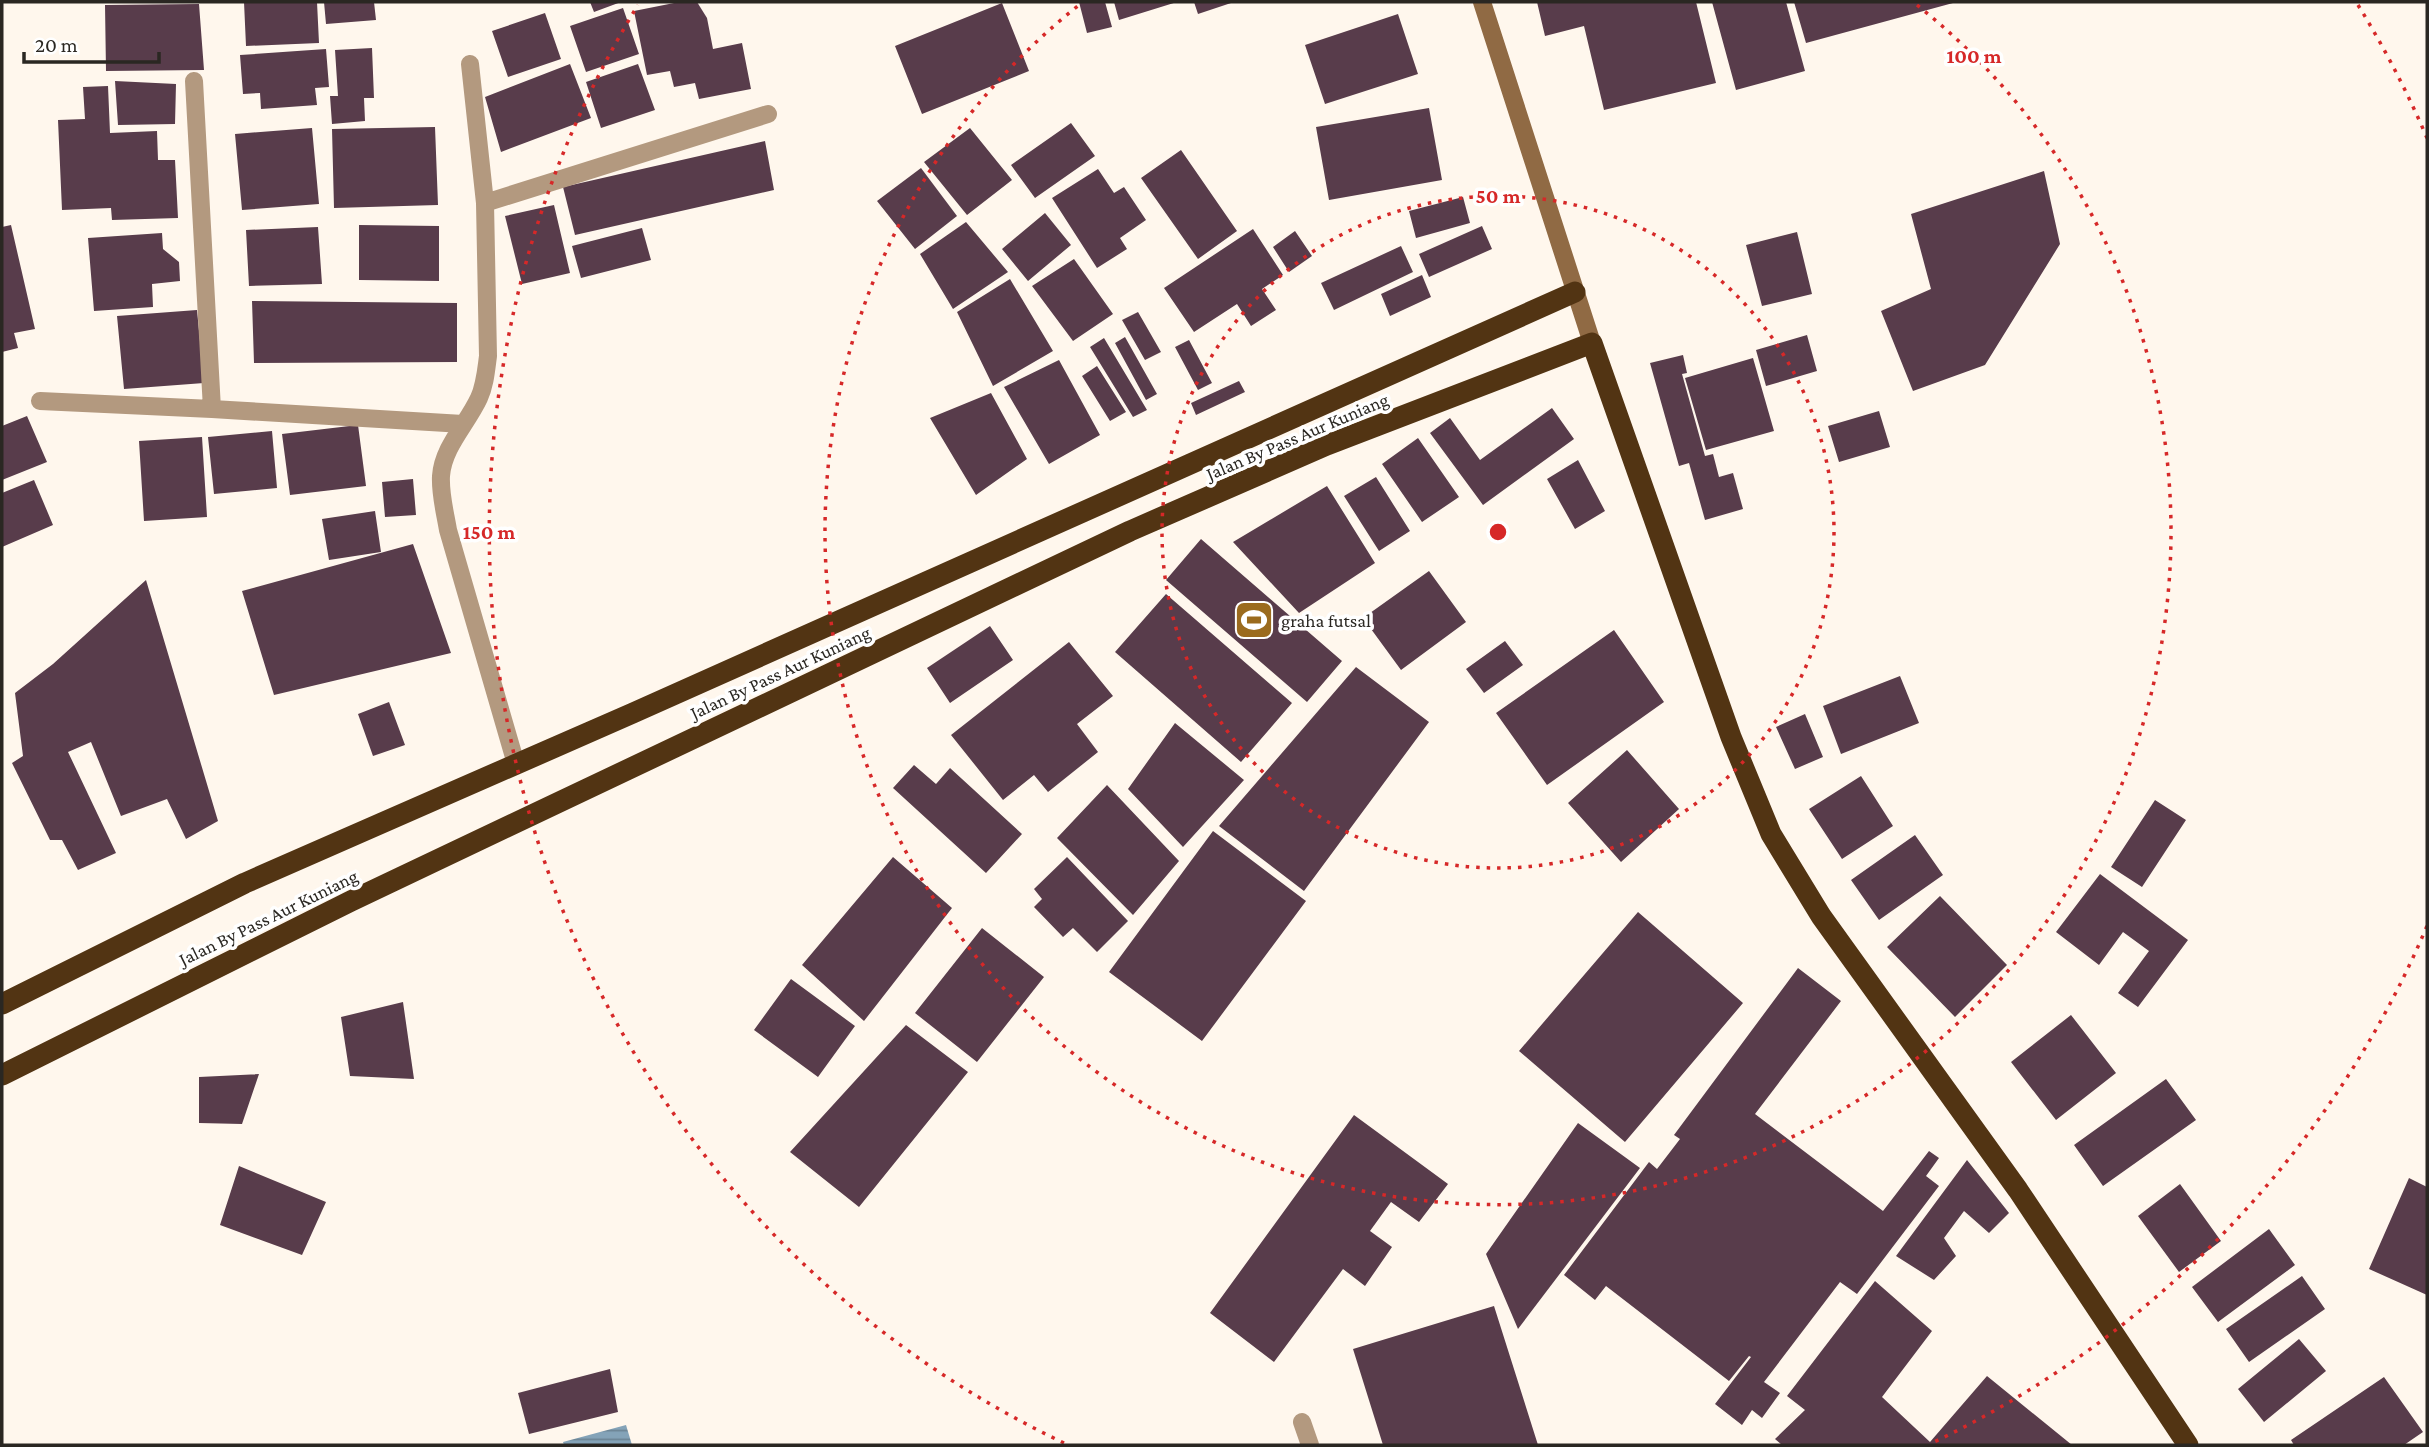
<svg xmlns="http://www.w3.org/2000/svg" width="2429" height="1447" font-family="'Crimson Pro',serif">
<defs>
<pattern id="water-rules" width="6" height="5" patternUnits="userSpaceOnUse" patternTransform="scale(1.75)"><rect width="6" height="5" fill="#84a3b8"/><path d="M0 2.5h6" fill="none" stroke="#6c8595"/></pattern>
</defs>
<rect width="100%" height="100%" fill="#fff7ed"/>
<path fill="url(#water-rules)" d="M626,1425L632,1445H564L563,1442Z"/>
<path fill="#583c4b" d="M244,2H317L319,43L246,46Z
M324,2H374L376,20L326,24Z
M590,2H621L594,12Z
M679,2H697L707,18L713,49L742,43L751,89L699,99L695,83L674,87L670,71L647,75L634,11Z
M1079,2H1105L1112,27L1087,33Z
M1114,2H1177L1119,20Z
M1194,2H1234L1198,14Z
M1537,2H1696L1716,83L1604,110L1584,26L1545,36Z
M1712,2H1786L1805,71L1736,90Z
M1794,2H1953V3L1806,43Z
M1002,3L1029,71L922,114L895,46Z
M199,4L204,70L106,71L105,5Z
M623,8L639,54L586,72L570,26Z
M545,13L561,59L508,77L492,31Z
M1398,14L1418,74L1325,104L1305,45Z
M372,48L374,98H364L365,121L332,124L330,96H338L335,50Z
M326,49L329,87L315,88L317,105L261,109L260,93L243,94L240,55Z
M570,64L591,118L501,152L485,97Z
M638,64L655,110L601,128L586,82Z
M115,81L176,84L175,124L118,125Z
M108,86L110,133L157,131L158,160H175L178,218L112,220L111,208L62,210L58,120L85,119L83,87Z
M1429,108L1442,180L1329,200L1316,127Z
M1071,123L1095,156L1035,198L1011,165Z
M435,127L438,205L334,208L332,129Z
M312,128L319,204L242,210L235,134Z
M970,128L1012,180L967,215L924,162Z
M765,141L774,190L575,235L563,187Z
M1181,150L1237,231L1198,259L1141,178Z
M921,168L957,216L915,249L877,201Z
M1098,169L1114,193L1124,187L1146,220L1120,238L1127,249L1097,268L1052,198Z
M2044,171L2060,244L1985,365L1913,391L1881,311L1931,289L1911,214Z
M1463,197L1470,223L1416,238L1409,211Z
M554,205L570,273L522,284L505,216Z
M1045,213L1071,245L1028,281L1002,249Z
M966,222L1008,272L953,309L920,254Z
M11,225L35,329L14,333L18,348L2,352V227Z
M359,225L439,226V281L359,280Z
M1482,226L1492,249L1429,277L1419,254Z
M318,227L322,284L249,286L246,230Z
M642,228L651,260L581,278L572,246Z
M1253,229L1283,275L1262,289L1276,310L1251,326L1237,304L1194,332L1164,288Z
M1295,231L1312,256L1289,272L1273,247Z
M1797,232L1812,294L1762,306L1746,245Z
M162,233L163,249L179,262L180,281L152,284L153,307L94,311L88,238Z
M1401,246L1413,272L1334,310L1321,283Z
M1074,259L1113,314L1073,341L1032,286Z
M1422,275L1431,297L1390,316L1381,294Z
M1010,279L1053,351L993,386L957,312Z
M252,301L457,303V362L254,363Z
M197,310L204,383L124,389L117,316Z
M1138,312L1161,352L1145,360L1122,320Z
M1807,335L1817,371L1766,386L1756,350Z
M1125,337L1157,394L1146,400L1115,343Z
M1104,338L1147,410L1133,417L1090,347Z
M1189,340L1212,383L1198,390L1175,347Z
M1683,355L1687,373L1682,374L1705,456L1713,454L1719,477L1733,473L1743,509L1705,520L1689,463L1679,466L1650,363Z
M1753,358L1774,431L1706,450L1685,378Z
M1059,360L1100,435L1049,464L1004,387Z
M1097,366L1126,412L1110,421L1082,376Z
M1239,381L1245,392L1196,415L1191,403Z
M991,393L1027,459L976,495L930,418Z
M1552,408L1574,439L1483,505L1430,433L1450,418L1480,460Z
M1879,411L1890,447L1839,462L1828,426Z
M27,416L47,462L2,480V426Z
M358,425L366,486L290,495L282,434Z
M272,431L277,488L214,494L208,437Z
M202,437L207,517L144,521L139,441Z
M1418,438L1459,497L1422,522L1382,464Z
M1578,460L1605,511L1575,529L1547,479Z
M1376,477L1410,531L1379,551L1344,496Z
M413,479L416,515L385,517L382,482Z
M34,480L53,525L2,547V493Z
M1327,486L1375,563L1299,613L1233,542Z
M375,511L381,552L329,560L322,519Z
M1201,539L1342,661L1307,702L1166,580Z
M413,544L451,653L274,695L242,591Z
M1429,571L1466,622L1401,670L1363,618Z
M146,580L218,821L186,839L167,799L121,816L91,742L68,752L116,853L78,870L62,840H50L12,763L23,756L15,693L53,664Z
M1166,594L1292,703L1241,762L1115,652Z
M990,626L1013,660L950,703L927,668Z
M1614,630L1664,702L1547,785L1496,713Z
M1505,641L1523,665L1484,693L1466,669Z
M1069,642L1113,696L1077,724L1098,752L1048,792L1034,775L1003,800L951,735Z
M1356,667L1429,722L1304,891L1219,826Z
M1900,676L1919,723L1841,754L1823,706Z
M389,702L405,745L373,756L358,714Z
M1805,714L1823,757L1795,769L1776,727Z
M1175,723L1244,780L1183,847L1128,789Z
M1627,750L1679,809L1621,862L1568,803Z
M914,765L936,784L950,768L1022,834L986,873L893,788Z
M1861,776L1893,826L1842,859L1809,809Z
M1107,785L1179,861L1133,915L1057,838Z
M2155,800L2186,820L2142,887L2111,867Z
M1213,831L1306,901L1202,1041L1109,972Z
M1915,835L1943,875L1879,920L1851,880Z
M893,857L952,908L864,1021L802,965Z
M1067,857L1128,921L1097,952L1073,928L1063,937L1034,907L1042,899L1034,889Z
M2100,874L2188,940L2138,1007L2118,993L2149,951L2123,932L2099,965L2056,932Z
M1940,896L2007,965L1955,1017L1887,947Z
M1638,912L1743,1003L1625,1142L1519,1051Z
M982,928L1044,977L977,1062L915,1013Z
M1798,968L1841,1001L1755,1114L1883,1211L1929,1151L1939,1158L1926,1176L1939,1186L1857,1294L1840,1282L1764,1382L1780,1393L1762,1418L1752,1410L1742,1425L1715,1404L1751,1357L1749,1356L1729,1381L1606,1286L1595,1300L1564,1275L1649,1162L1657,1169L1680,1139L1674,1135Z
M791,979L855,1026L818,1077L754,1030Z
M403,1002L414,1079L350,1076L341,1017Z
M2071,1015L2116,1073L2056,1120L2011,1062Z
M906,1025L968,1072L859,1207L790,1152Z
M259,1074L242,1124L199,1123V1077Z
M2166,1079L2196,1120L2103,1186L2074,1145Z
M1354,1115L1448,1184L1419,1222L1391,1202L1370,1231L1392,1247L1365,1286L1343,1269L1274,1362L1210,1313Z
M1578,1123L1640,1168L1518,1329L1486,1254Z
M1967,1160L2009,1213L1989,1233L1964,1211L1944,1238L1956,1256L1934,1280L1896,1256Z
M239,1166L326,1202L302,1255L220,1225Z
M2409,1178L2427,1187V1295L2369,1269Z
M2180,1184L2221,1241L2179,1272L2138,1216Z
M2269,1229L2295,1265L2218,1322L2192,1287Z
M2302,1276L2325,1309L2249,1362L2226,1329Z
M1875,1281L1932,1331L1882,1397L1930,1442L1987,1376L2072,1445H1782L1775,1439L1805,1410L1787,1396Z
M1494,1306L1538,1445H1383L1353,1349Z
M2299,1339L2326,1371L2264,1422L2238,1389Z
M610,1369L618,1412L529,1434L518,1393Z
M2384,1377L2423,1432L2404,1445H2294L2291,1440Z"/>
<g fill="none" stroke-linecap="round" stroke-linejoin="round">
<path stroke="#b3997f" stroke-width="18" d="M1302,1422L1310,1445"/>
<path stroke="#b3997f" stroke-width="18" d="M470,64L485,203L488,356C486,371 485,385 479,398C467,424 443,447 441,476C440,494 445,512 448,530L516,764
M194,81L212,409
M485,203L768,114
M40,401L212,409L463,424"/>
<path stroke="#906a44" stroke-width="18" d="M1482,2L1592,343"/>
<path stroke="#523413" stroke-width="21" d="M2,1004L245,883L633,713L1575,292
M2,1075L351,901L1130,531L1327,445L1592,343L1731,737L1771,834L1821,916L2018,1190L2188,1445"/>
</g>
<g fill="none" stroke="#d62828" stroke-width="3.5" stroke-dasharray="3.5 7">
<circle cx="1498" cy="532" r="336"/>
<path d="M1917 5A673 673 0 1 1 1079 5"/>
<path d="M2427 926A1009 1009 0 0 1 1932 1443M1064 1443A1009 1009 0 0 1 638 5M2358 5A1009 1009 0 0 1 2427 138"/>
</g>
<defs>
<g id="stadium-square" transform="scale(2.0125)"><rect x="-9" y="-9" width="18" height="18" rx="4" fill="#9b6b1e" stroke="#fff"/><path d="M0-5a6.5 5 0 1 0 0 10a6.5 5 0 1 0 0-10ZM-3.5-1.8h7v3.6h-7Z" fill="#fff"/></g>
</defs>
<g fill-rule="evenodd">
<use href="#stadium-square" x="1254" y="620"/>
</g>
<g text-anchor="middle" stroke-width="7" stroke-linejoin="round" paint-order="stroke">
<g font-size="19" fill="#2a2722" stroke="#fff">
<text transform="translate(1297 436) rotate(-23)" y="7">Jalan By Pass Aur Kuniang</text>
<text transform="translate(780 672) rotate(-25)" y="7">Jalan By Pass Aur Kuniang</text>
<text transform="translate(268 917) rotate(-26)" y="7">Jalan By Pass Aur Kuniang</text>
</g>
<g font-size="19" fill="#2a2722" stroke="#fff" text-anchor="start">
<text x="1281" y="627">graha futsal</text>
</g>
</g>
<circle cx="1498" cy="532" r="10" fill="#d62828" stroke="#fff" stroke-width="3.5"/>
<g font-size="21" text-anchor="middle" font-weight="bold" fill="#d62828" stroke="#fff" stroke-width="7" stroke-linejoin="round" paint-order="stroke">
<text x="1974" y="63">100 m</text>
<text x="1498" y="203">50 m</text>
<text x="489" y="539">150 m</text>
</g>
<rect width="2429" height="1447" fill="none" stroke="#2a2722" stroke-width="7"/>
<path d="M24 52v10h135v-10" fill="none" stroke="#2a2722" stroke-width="3.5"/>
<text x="35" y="52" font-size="21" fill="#2a2722" stroke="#ffffff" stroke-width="5" paint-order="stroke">20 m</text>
</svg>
